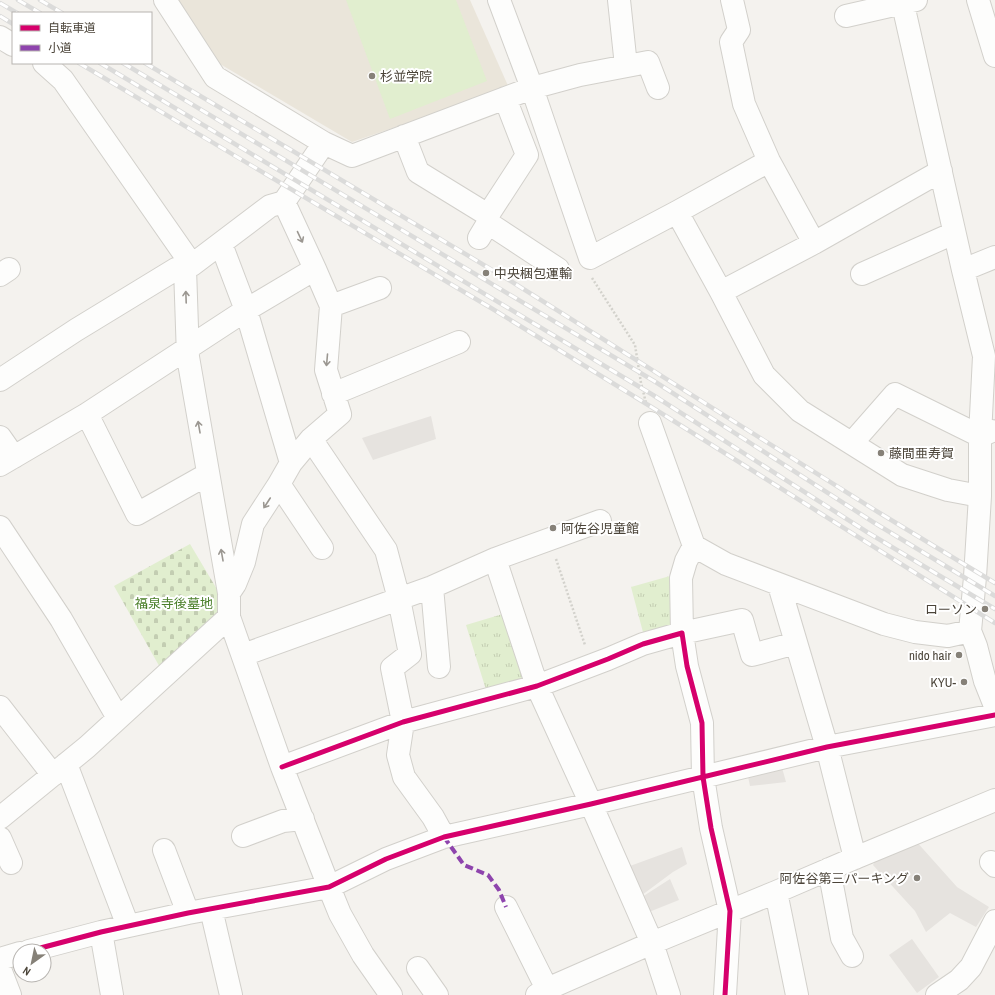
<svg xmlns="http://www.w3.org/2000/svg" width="995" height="995" font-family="'Archivo Narrow','Noto Sans JP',sans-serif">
<defs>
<pattern id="grass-tufts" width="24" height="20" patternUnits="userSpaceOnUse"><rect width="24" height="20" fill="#e1eecf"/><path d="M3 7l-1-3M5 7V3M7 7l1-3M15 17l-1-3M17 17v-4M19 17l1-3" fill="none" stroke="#c3cdb2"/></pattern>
<pattern id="cemetery-stones" width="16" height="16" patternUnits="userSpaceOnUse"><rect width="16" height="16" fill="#e1eecf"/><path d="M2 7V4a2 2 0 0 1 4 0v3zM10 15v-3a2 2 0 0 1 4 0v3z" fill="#c3cdb2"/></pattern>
</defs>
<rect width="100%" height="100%" fill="#f4f2ee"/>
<path fill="#eae5da" d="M177,0H470L509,88L352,142L220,64Z"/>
<path fill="url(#grass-tufts)" d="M670,576L673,631L644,636L631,587Z
M506,613L527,681L487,693L466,625Z"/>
<path fill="url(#cemetery-stones)" d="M190,544L218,591L220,620L162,671L114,586Z"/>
<path fill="#e1eecf" d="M346,0H456L487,81L390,119Z"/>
<path fill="#e6e3df" d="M431,416L436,439L373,460L362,438Z
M781,764L786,782L750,786L747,772Z
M915,840L957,887L989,907L976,927L950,913L926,932L915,911L873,865L876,859Z
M682,847L687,864L673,872L642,895L630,866Z
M670,879L679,900L649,912L642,897Z
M912,939L939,977L917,993L889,955Z"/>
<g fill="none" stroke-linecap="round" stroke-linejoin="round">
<g stroke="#d2d0cb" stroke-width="24">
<path id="minor" d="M165,0L215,77L324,143L352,156L532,88L580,75L648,62L658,88
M499,0L532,88L590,258L677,212L769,161
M619,0L626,66
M732,0L739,30L731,42L744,104L769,161L814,243
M902,0L963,270L984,356L980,436V496L975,577L970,631L976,646L985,681L995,706
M978,0L995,56
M846,16L916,0
M0,37L13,45
M44,63L63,80L192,265
M404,136L418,172L488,215
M677,212L721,292L764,375L800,411L902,475L948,490L980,496
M488,223L558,269
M479,238L488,223V215L527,155L505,98
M221,244L246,310L291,463
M185,268L188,357L229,593V617L282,767L329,887L340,914L363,955L391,995
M963,270L995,257
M862,274L954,233
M0,275L9,269
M721,292L814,243L941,171
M331,306L380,288
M0,380L76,330L176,269L185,268L192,265L270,206L284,202L324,143
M333,394L459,342
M87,414L137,514L208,474
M650,423L694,546L726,564L884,624L915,632L948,636L970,631
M0,437L14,457
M311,439L386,550L399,599L410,654L392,668L403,722L398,755L404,777L433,817L444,837
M852,443L895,394L980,436L992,431
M0,465L87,414L246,310L315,269
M279,484L322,548
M0,527L61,619L118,718
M694,546L686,561L681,578L682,633L687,666L702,723L703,777L711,828L730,911L725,995
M495,559L537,686L591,804L652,943L669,995
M779,585L827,747L855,858
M432,587L439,667
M229,593L235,584L244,562L253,524L279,484L291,463L311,439L340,414L326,370L331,306L315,269L284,202
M243,655L432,587L495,559L600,521
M0,707L53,775
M66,764L128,926
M282,767L403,722L537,686L608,659L643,644L682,633L742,620L752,655L796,643
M0,818L87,747L229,617
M243,836L283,821L303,819
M0,838L11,863
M164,850L188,913
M991,862L995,866
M829,869L842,938L852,956
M776,892L797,995
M506,907L550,995
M211,909L231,995
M101,932L112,995
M29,951L101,932L188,913L329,887L386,859L444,837L591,804L827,747L995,715
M0,959L20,953
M418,968L437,995
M0,969L10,995
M537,995L547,989L652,943L776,892L855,858L995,800
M937,995L959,980L971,967L995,921"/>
</g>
<path stroke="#d3d2cc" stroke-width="2.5" stroke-dasharray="2 2" stroke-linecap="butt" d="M592,278L635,345L641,383L646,403
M556,559L585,645"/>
<use href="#minor" stroke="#fdfdfc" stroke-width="22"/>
<g stroke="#dbdbda" stroke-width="4.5">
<path id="rail" d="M18,0L40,13
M40,0L62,13
M0,3L17,13
M0,16L13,24
M79,63L491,308L653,408L995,623
M100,63L653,395L867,532L995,609
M123,63L654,381L873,522L995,596
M145,63L509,280L878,512L995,583"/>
</g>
<use href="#rail" stroke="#fff" stroke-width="3" stroke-dasharray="9" stroke-linecap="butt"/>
<path stroke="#8e44ad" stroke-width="4" stroke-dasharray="8 4" stroke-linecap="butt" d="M444,837L464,865L488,875L499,890L506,907"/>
<g stroke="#fff" stroke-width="8">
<path id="cycleway" d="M282,767L403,722L537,686L608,659L643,644L682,633L687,666L702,723L703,777L711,828L730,911L725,995
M29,951L101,932L188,913L329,887L386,859L444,837L591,804L827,747L995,715"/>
</g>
<use href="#cycleway" stroke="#d6006c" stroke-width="5"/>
</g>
<defs><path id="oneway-shaft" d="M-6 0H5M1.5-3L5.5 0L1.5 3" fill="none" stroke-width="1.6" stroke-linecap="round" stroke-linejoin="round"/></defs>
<g stroke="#9b9791">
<use href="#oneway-shaft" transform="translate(300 237) rotate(65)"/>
<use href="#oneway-shaft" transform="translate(186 297) rotate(-92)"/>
<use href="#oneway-shaft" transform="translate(327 360) rotate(95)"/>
<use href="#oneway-shaft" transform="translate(199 427) rotate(-100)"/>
<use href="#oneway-shaft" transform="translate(267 503) rotate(123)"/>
<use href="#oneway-shaft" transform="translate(222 555) rotate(-100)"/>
</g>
<g fill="#868178" stroke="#fff" stroke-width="1.5">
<circle cx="372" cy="76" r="4"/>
<circle cx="486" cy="273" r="4"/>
<circle cx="881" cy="453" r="4"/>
<circle cx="553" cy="528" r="4"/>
<circle cx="985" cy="609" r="4"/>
<circle cx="959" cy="655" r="4"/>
<circle cx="964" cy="682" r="4"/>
<circle cx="917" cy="878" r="4"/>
</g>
<g text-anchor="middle" stroke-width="4" stroke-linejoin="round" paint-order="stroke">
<g font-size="13" fill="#4b4439" stroke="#fff" text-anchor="start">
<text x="380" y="81">杉並学院</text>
<text x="494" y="278">中央梱包運輸</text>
<text x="889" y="458">藤間亜寿賀</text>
<text x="561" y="533">阿佐谷児童館</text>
<text x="977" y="614" text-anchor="end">ローソン</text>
<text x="951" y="660" text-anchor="end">nido hair</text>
<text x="956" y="687" text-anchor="end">KYU-</text>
<text x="909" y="883" text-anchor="end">阿佐谷第三パーキング</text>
</g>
<g font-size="13" fill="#4a7f2a" stroke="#fff">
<text x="174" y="608">福泉寺後墓地</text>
</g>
</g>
<rect x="12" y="12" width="140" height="52" fill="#ffffff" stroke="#b7b4b0"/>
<rect x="20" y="25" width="20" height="6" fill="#d6006c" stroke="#b7b4b0"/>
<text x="48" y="32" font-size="12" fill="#4b4439">自転車道</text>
<rect x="20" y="45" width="20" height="6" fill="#8e44ad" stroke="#b7b4b0"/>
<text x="48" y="52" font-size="12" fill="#4b4439">小道</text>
<g transform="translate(32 963) rotate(213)"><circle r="19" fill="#ffffff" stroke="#b7b4b0"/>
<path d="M0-3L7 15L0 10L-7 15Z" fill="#868178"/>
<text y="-6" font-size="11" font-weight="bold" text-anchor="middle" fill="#4b4439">N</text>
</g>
</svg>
